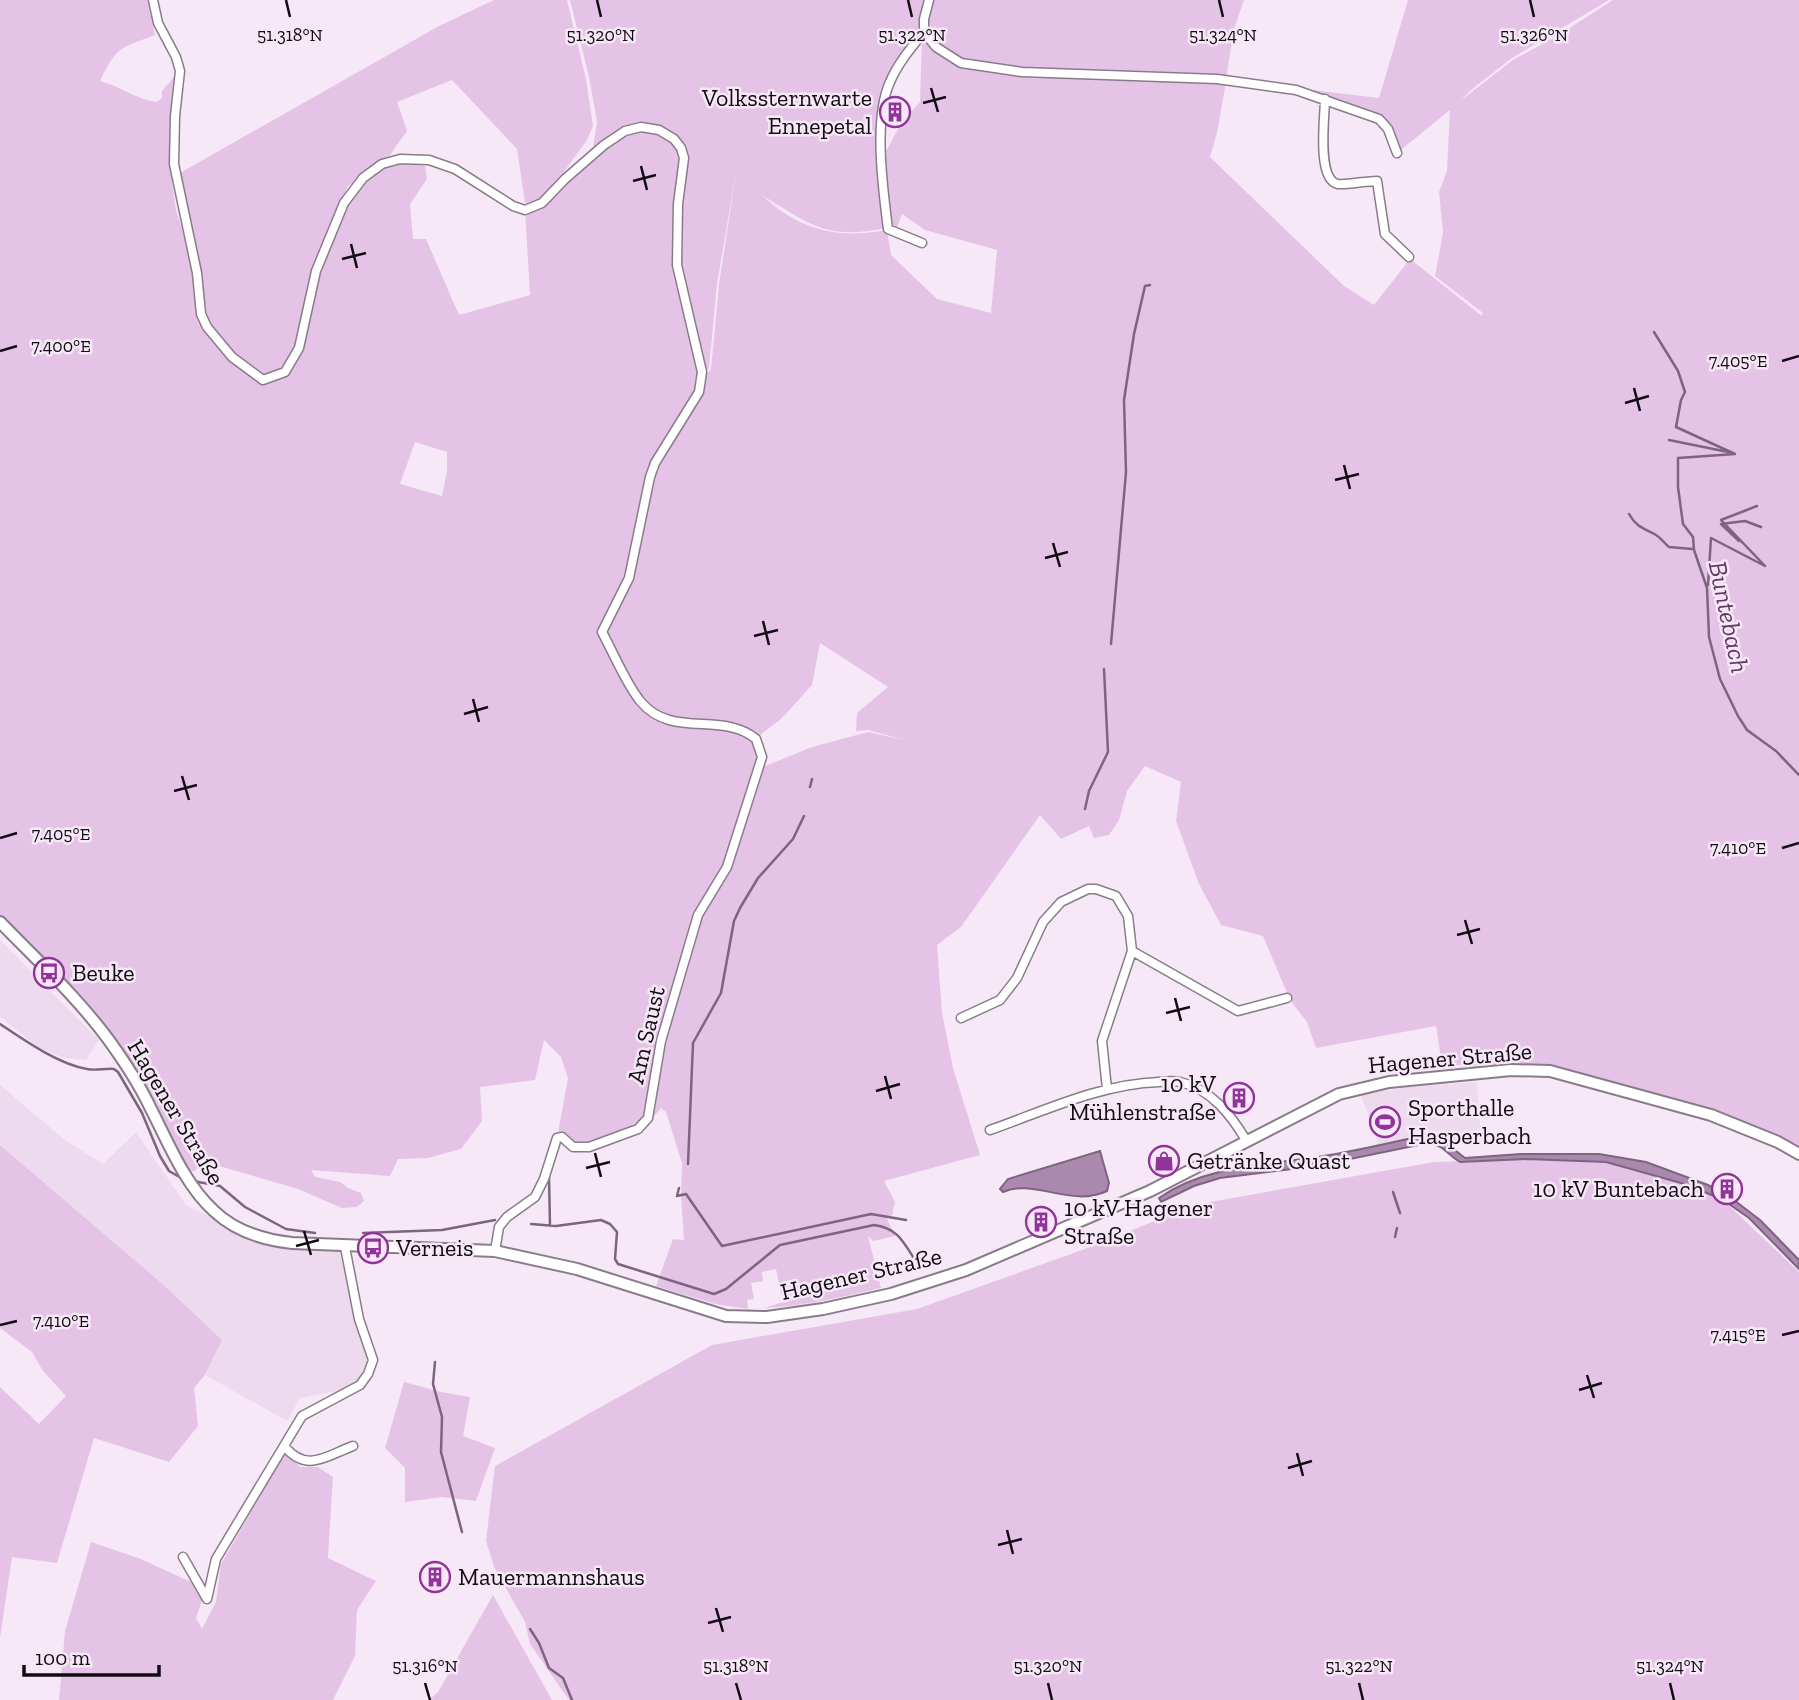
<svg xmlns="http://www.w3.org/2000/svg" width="1799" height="1700" font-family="'Zilla Slab',serif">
<rect width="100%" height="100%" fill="#f7e8f8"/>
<path fill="#eedaef" d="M0,940L99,1040L86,1060L64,1058L38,1047L0,1017Z
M1477,1082L1481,1137L1448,1140L1436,1136L1412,1138L1378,1144L1361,1095L1409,1087Z
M0,1085L65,1140L103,1164L136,1132L186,1205L248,1235L264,1240L339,1251L368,1363L353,1388L300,1398L287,1421L205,1375L222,1340L166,1287L0,1145Z"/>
<path fill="#e5c3e7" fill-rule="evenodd" d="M0,0H147L155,35C119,49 118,45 100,81C120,86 137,100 157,102L162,98V91L175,76L183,81V88L173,97L169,153L171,176L176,210L193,265L200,312L206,309L197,250L180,173L439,26L494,0H567L586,79L593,126L587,140L555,184L538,202L525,203L517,149L452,80L397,102L407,131L390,155L348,186L328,228L312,273L296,346L282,370L263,376L264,381C271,378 282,375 287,369C307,341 308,304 318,273C330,235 357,161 404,160C411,160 419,164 425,166L427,179L410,204L413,239H426L459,315L530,295L525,210L544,202L565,179L604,146L625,133L650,128L673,140L680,149L683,165L677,204L675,265L694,342L696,341L678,264L679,205L685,165L682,148L674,138L659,129L640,126L618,135L592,155L597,122L589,77L570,0H928L922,20V31L892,73L882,101L879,143L881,184L887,228C825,240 812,225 763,196C800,231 839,239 887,230L891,255L937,299L991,313L997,250L925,230L902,214L896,230L889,227L883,157L903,120L920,102L922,37L924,36L934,48L961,65L1022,73L1226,82L1217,133L1210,157L1344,286L1374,305L1410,259L1482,316L1483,313L1435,276L1443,233L1439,192L1447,171L1450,110L1397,153L1388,129L1380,118L1295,88L1379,98L1408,0H1609L1512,58L1471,90L1460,101L1513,60L1557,36L1613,0H1799V1156L1724,1114L1550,1066L1442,1065L1436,1026L1316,1048L1307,1022L1290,1000L1263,936L1221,925L1199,884L1176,821L1181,782L1145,766L1127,791L1119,820L1109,835L1094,838L1089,826L1061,839L1040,815L961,927L937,945L942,1013L953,1068L980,1155L884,1181L895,1202L892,1215L887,1219L895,1236L873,1241L868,1236L881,1288C843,1297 804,1306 764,1308L783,1302L776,1269L762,1272L763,1281L751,1283L754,1299L747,1300L748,1309L715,1304L656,1286L673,1239L684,1240L681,1196L682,1163L666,1112L661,1108C651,1124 595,1152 577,1148C569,1146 566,1139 557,1138L568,1078L561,1057L544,1040L535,1080L480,1087L482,1121L461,1149L428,1158L398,1159L390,1176L311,1170L315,1177L340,1182L348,1188L361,1193L364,1201L357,1207L342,1208L298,1189L209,1163L199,1166L195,1171L185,1172C163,1135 146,1095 122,1059C88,1008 42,966 0,922ZM737,167L719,284L711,369L704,377L700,392L657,465L637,537L650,477L655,463L699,392L702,377L709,368L717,284ZM415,442L447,452V471L442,496L400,484ZM820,643L888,687L857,713L856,731L868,730L905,740L868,732L812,747L758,769L744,822L728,867L699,915L671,1010L696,915L727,867L760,756L754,739L739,730L671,722L740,728L756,738L781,719L812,685Z
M930,0H1244L1234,29L1226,79L1024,70L962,62L948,55L925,32Z
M0,1145L166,1287L222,1340L205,1375L194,1388L198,1426L169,1462L94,1438L57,1563L12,1557L0,1638V1387L39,1424L66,1396L43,1371L32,1352L0,1328Z
M1527,1159L1606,1162L1681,1183L1722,1199L1799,1272V1700H569L530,1644L525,1622L494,1567L486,1541L495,1466L712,1345L917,1309L1096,1245L1193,1205L1434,1162Z
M404,1382L441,1392L470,1397L463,1436L495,1448L476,1501L442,1497L405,1502V1468L385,1448Z
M285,1453L300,1467H318L333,1477L328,1558L376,1581L357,1610L355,1656L333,1700H59L65,1631L91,1542L141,1559L206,1589L196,1618L202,1629L216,1602L221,1564Z
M493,1595L552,1700H429L438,1692Z"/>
<path fill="#ab89ae" stroke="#7d647f" stroke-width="2" d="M1412,1138C1444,1137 1441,1140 1465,1158L1521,1154H1599L1646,1162L1708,1185L1730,1197L1760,1220L1799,1260V1269L1749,1218L1736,1209L1722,1199L1681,1183L1606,1162L1527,1159L1460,1162C1446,1154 1446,1146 1428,1143L1316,1166L1220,1178L1194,1186L1161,1202L1159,1198C1205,1166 1264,1165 1318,1157C1350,1152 1381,1145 1412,1138Z
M1100,1151L1109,1183L1107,1191C1072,1208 1033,1178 1003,1192L1000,1189L1008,1179Z"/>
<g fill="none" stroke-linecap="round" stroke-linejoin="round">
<path stroke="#7d647f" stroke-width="2.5" d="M1654,332L1678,371L1685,392L1681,400L1676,427L1735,454L1678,458V487L1683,524L1693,537L1694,550L1707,588L1709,637L1720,679L1738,716L1747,730L1776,751L1799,775
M1669,440L1728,452
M1629,514C1636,527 1645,529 1656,535C1661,538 1665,544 1669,547L1692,549
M1739,541L1721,524L1745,521L1761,527
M1708,585L1711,538L1765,566L1721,520L1757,506
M1111,644L1126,472L1124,400L1134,334L1145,286L1150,285
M810,787L812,779
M1085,809L1089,791L1108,752L1104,669
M0,1024C24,1040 58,1064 87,1069C96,1071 105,1068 114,1069L118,1072L142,1113L160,1156L169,1171L183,1179
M688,1164L693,1043L721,993L734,921L740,908L758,878L793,839L804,816
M549,1177L550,1226
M193,1181L220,1186L245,1207L286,1229L315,1233
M679,1188L677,1196L686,1194L722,1246L871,1214L906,1220
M1393,1192L1400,1213
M531,1224L556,1226L601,1220L610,1224L617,1232L615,1259L618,1264L714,1294L726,1289L780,1245L874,1225C900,1228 905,1246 919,1266
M363,1233L442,1230L495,1220
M1395,1237L1397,1228
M435,1362L433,1384L442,1417L441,1452L462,1532
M530,1629L539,1643L549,1668L563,1678L572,1700"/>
<g stroke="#897c8a" stroke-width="11">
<path id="minor" d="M153,0L158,23L176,57L180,71L175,116L174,164L197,273L201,314L207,327L232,357L263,380L285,372L299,348L316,271L344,203L363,178L382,164L400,159L429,160L455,169L513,206L525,210L542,203L565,179L604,145L625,131L641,127L659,130L674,139L681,148L684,158L678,204L677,265L702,372L699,392L655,463L650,477L629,578L602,632C613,652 627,686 641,702C672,739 723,711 756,739L762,757L727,867L698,915L661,1041L648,1118L638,1129L589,1147H573L562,1137L557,1138L544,1179L535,1197L507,1217L499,1227L495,1251
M924,32L936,47L961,63L1022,72L1217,79L1296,90L1379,119L1388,129L1397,153
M924,32V19L929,0
M1325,99C1325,115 1316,180 1338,184C1347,185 1366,181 1377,181L1385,234L1409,257
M922,243L888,229C883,189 873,119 890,82C898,63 911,48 924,32
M1132,951L1238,1011L1287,998
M961,1018L1000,1000L1017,978L1043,922L1061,902L1088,889H1096L1116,896L1128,916L1132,951L1102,1041L1107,1089
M990,1130C1044,1111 1100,1084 1159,1082C1165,1082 1174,1080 1180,1082C1211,1089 1231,1115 1246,1140
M285,1447C307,1473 326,1456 353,1446
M183,1557L207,1599L216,1559L302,1416L360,1385L368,1374L373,1360L359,1319L345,1247"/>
</g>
<g stroke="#897c8a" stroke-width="14">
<path id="secondary" d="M0,922C37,960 77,997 108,1039C124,1061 139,1084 150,1107C168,1142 185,1185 214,1211C235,1231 264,1240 292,1243L495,1251L577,1269L726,1316L767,1317L823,1309L891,1294L966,1270L1150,1191L1339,1094L1389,1082L1511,1070L1550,1071L1711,1115L1778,1142L1799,1154"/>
</g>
<use href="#minor" stroke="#fff" stroke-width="8"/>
<use href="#secondary" stroke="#fff" stroke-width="10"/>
</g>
<path fill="none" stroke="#110c11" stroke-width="2.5" d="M286,0L290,17M597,0L601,17M908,0L912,17M1219,0L1223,17M1530,0L1534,17M931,88L938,112M923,103L946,97M641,166L647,190M633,181L656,175M351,244L357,268M342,259L366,253M0,351L17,346M1782,361L1799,356M1634,388L1640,411M1625,403L1649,396M1344,465L1350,489M1335,480L1359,474M1053,543L1060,567M1045,558L1068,552M763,621L769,645M754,636L778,630M473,699L479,722M464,714L488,707M182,776L189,800M174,791L197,785M0,838L17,833M1782,848L1799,843M1465,920L1472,944M1457,935L1480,929M1175,998L1181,1021M1166,1013L1190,1007M885,1076L891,1099M876,1091L900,1084M595,1153L601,1177M586,1168L610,1162M304,1231L311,1255M296,1246L319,1240M0,1325L17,1321M1782,1335L1799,1331M1587,1375L1594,1398M1579,1390L1602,1383M1297,1453L1303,1476M1288,1468L1312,1461M1007,1530L1013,1554M998,1545L1022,1539M716,1608L723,1632M708,1623L731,1617M425,1683L430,1700M736,1683L741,1700M1048,1683L1052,1700M1359,1683L1363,1700M1670,1683L1674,1700"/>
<defs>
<g id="building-ring" transform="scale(1.575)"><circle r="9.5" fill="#f7e8f8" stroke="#92339c" stroke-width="1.5"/><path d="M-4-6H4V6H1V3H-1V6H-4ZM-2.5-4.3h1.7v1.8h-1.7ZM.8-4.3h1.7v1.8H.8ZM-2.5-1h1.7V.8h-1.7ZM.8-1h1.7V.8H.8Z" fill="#92339c"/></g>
<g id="bus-ring" transform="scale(1.575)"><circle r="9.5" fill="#f7e8f8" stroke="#92339c" stroke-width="1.5"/><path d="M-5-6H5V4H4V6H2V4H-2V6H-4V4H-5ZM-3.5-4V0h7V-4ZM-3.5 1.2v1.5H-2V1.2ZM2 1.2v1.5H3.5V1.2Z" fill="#92339c"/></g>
<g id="stadium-ring" transform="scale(1.575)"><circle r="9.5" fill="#f7e8f8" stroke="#92339c" stroke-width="1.5"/><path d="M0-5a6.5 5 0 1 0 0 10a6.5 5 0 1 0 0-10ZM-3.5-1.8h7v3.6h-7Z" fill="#92339c"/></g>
<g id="shop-ring" transform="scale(1.575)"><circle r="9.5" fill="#f7e8f8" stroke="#92339c" stroke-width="1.5"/><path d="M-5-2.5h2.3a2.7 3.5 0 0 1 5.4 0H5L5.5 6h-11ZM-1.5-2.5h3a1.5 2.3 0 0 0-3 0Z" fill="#92339c"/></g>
</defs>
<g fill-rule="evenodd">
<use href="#building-ring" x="895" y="112"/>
<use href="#bus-ring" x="49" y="973"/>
<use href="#building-ring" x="1239" y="1098"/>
<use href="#stadium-ring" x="1385" y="1122"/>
<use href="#shop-ring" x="1164" y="1161"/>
<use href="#building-ring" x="1727" y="1189"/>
<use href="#building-ring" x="1041" y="1222"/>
<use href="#bus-ring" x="373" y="1248"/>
<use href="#building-ring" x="435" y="1577"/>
</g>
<g text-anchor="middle" stroke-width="5" stroke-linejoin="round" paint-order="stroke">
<g font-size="24" fill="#110c11" stroke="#f7e8f8" text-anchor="start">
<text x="872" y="106" text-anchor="end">Volkssternwarte<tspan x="872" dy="28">Ennepetal</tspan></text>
<text x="72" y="981">Beuke</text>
<text x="1216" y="1092" text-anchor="end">10 kV<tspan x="1216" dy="28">Mühlenstraße</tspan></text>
<text x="1408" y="1116">Sporthalle<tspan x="1408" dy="28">Hasperbach</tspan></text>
<text x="1187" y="1169">Getränke Quast</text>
<text x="1704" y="1197" text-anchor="end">10 kV Buntebach</text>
<text x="1064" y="1216">10 kV Hagener<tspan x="1064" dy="28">Straße</tspan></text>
<text x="396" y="1256">Verneis</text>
<text x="458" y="1585">Mauermannshaus</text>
</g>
<g font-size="24" fill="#110c11" stroke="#f7e8f8">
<text transform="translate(646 1035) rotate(-77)" y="8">Am Saust</text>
<text transform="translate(1450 1058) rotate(-5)" y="8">Hagener Straße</text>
<text transform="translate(176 1112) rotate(59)" y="8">Hagener Straße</text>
<text transform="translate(861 1274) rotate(-13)" y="8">Hagener Straße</text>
</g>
<g font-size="26" font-style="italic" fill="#643768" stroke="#f7e8f8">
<text transform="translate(1729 617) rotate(78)" y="9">Buntebach</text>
</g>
</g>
<g font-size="18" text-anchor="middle" fill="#110c11" stroke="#f7e8f8" stroke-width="5" stroke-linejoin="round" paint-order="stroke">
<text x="290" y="41">51.318°N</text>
<text x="601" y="41">51.320°N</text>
<text x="912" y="41">51.322°N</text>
<text x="1223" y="41">51.324°N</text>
<text x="1534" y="41">51.326°N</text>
<text x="61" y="352">7.400°E</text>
<text x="1738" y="367">7.405°E</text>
<text x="61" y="840">7.405°E</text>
<text x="1738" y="854">7.410°E</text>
<text x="61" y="1327">7.410°E</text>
<text x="1738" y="1341">7.415°E</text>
<text x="425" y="1672">51.316°N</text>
<text x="736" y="1672">51.318°N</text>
<text x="1048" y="1672">51.320°N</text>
<text x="1359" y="1672">51.322°N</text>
<text x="1670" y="1672">51.324°N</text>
</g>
<path d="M24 1665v10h135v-10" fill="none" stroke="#110c11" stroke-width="3.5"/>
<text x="35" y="1665" font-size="21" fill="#110c11" stroke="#f7e8f8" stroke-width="5" paint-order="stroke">100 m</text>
</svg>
